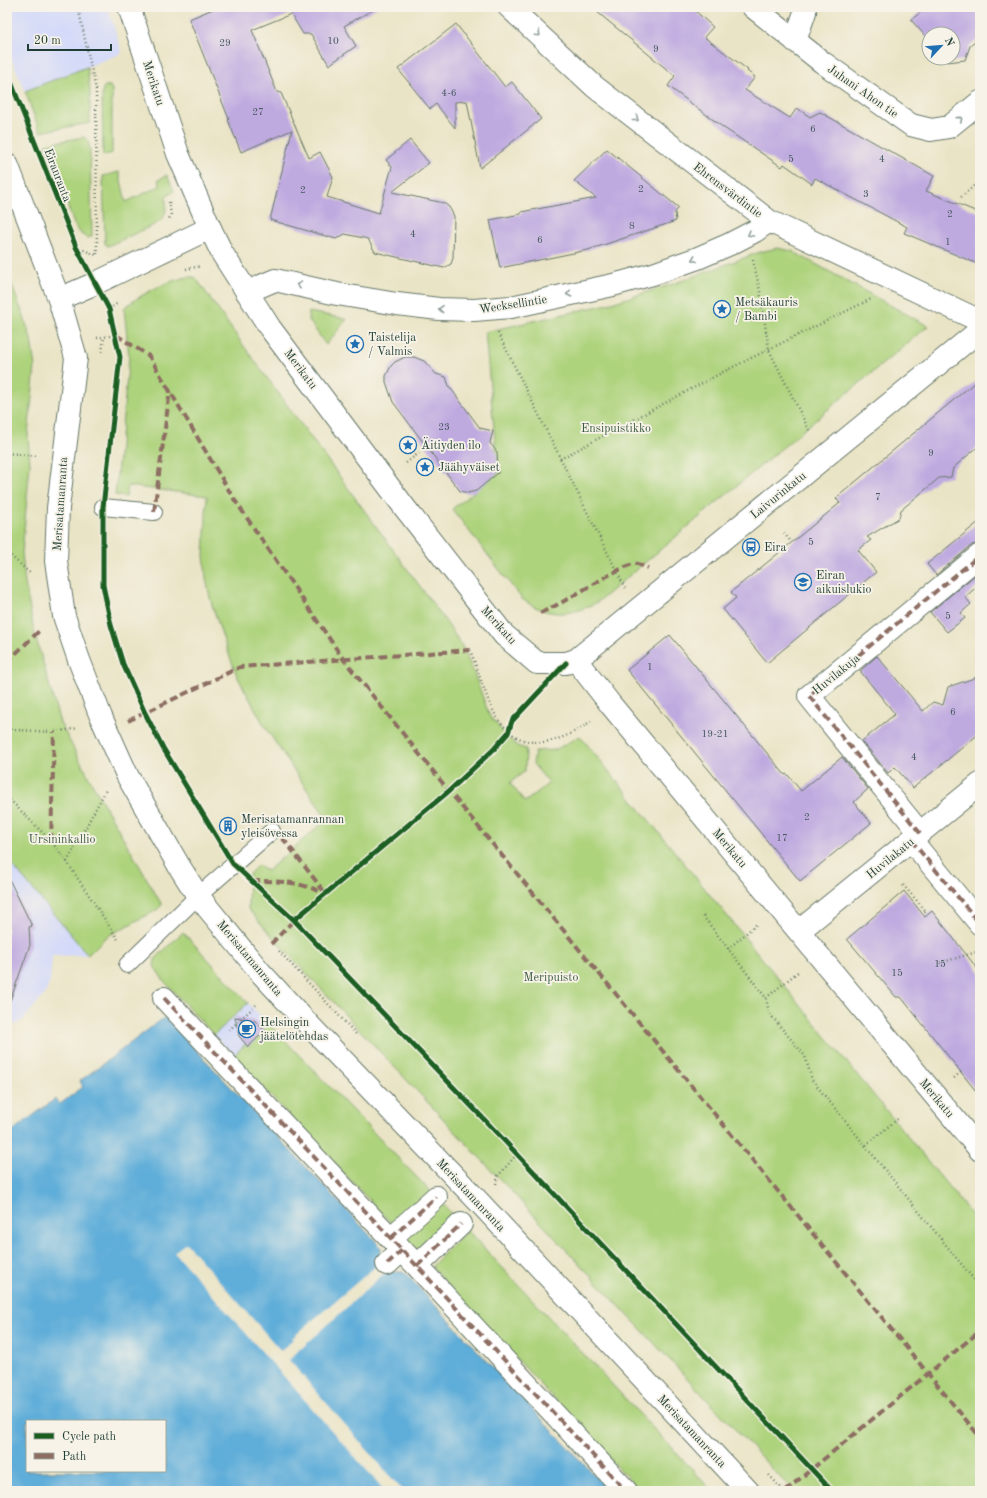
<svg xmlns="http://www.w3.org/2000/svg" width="987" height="1498" font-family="'Old Standard TT',serif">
<rect width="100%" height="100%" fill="#f7f3e8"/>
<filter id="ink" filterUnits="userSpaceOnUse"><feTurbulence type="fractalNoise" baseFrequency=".025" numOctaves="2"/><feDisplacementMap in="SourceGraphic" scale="8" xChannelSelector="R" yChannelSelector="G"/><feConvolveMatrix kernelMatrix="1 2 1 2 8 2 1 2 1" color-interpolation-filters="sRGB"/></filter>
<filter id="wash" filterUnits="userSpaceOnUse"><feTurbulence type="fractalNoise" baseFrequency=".012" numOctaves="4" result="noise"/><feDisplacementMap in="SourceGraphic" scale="16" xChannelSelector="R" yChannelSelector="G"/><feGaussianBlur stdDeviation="0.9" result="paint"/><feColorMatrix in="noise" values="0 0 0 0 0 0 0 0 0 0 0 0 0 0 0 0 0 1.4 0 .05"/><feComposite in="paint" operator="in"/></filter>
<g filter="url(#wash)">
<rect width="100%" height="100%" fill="#eae4c6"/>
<path fill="#d3d9f9" d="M7,7H108L122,53L25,91L7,48Z
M7,859L88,955L52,956L50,981L45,994L23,1020L7,1029Z
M248,1003L268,1023L233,1056L214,1035Z"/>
<path fill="#aed37d" stroke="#668858" d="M87,67L90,91V123L40,132L25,91Z
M105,86H110L112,90V153L103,156L102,93L103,88Z
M84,137L88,140L90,150L92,236L88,238L81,234L74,224L46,144Z
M119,172L126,202L160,186L158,180L167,175L174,191L166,197C166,209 168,216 156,224L108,246L105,244L103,176Z
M777,248L792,251L928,326L599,601C572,617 548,618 522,599L452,509L498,473L485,332L608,304L673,284L760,252Z
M7,273L24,317L31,339L35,367L28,435L30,464L22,553L25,583L34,631L60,723L98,794L162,905L157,910L106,937L88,955L7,859Z
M190,277H195L198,281L243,345L444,619L462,646L474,673L490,717L517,746L526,749L525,771L510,783L525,802L549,783L533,764L535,751L555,750L580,736L980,1225V1491H793L277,942L248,909L249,874L258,865L267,871L327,819L285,757L264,725L237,676L223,638L211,602L206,579L204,555L207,496L128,486L126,497L115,495L129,357L124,308C140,295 169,279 190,277Z
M309,312L347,319L326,345L308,319Z
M183,932L248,1003L214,1035L164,981L154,966L155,959Z
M268,1023L431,1192L394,1224L390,1222L233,1056Z
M441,1202L457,1220L417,1251L407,1240V1235Z
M467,1230L712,1491H640L434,1270L432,1266Z"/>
<path fill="#5fadd9" stroke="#3f7586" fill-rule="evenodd" d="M165,1017L381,1247L380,1258L393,1272H404L609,1491H7V1135L55,1099L60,1104L83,1087L80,1081ZM27,1421H165V1471H27Z"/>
<path fill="#eae4c6" d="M186,1243L281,1351L293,1339L292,1338L383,1260L390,1268L301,1349V1348L289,1360L403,1491H385L174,1252Z"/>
<g id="blocks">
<path fill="#bfaae0" d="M218,7H378L344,26L356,46L329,65L311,34H303L291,14L252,30L277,92L281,93L309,158L320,152L333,177L327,197L379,213L392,167L386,160L410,140L429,163L392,192L444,203L449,207L454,216L453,258L451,264L444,268L375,252L368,239L345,234L336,239L270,220L292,130L241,152L228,120L229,119L189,19Z
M591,7H691L713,27L704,37L748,70L747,71L755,77L745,90L790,118L797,108L810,117L820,112L934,176L926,191L980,213V265L904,233L907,227L815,178L812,184L784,164L782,167L724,128L668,86L675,76Z
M927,7H980V38L970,46L965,60L947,62L944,58H953V34H929V40L911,20Z
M456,24L505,87L512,82L541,119L480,168L467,101L455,102V128L436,104L430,109L398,69Z
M607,149L679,208L675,212L676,221L588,250L500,268L490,220L521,214V212L596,198L574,181Z
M405,357H414L424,361L436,374L446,377L449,386L480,428L493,431L490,443L497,452L498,473L476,491L468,493L460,491L393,402L386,382V376L391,366L395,362Z
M980,378V445L953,468L951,477L939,478L901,510L899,518L867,537L871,540L858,550L876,572L767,663L723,609L736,598L731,592L840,503L836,498Z
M980,521V543L972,545L936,575L927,564Z
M980,571V584L965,597L971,604L961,613L965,618L947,632L930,612Z
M670,635L785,775L787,774L801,791L842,757L868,789L854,802L871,823L800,881L627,670Z
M877,656L923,711L933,702L943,705L948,687L980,676V733L913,788L895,767L888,773L862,741L895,714L860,671Z
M7,875L32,926L29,927L30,945L10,1001H7Z
M904,891L925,917L932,911L980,972V1096L901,997H896L847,939Z
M235,1017L254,1020L265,1031L248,1047L239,1036Z"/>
</g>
</g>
<g filter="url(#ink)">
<use href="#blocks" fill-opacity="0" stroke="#667767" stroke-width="1"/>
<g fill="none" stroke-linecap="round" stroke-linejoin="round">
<g stroke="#667767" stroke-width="18">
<path id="service" d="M103,507L154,512
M127,965L198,896L272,831"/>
</g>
<g stroke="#667767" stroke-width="24">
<path id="pedestrian" d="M164,998L417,1266L626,1491
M391,1238L436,1197
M387,1264L402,1250
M417,1266L461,1224"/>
</g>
<g stroke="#667767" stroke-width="24">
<path id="minor" d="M129,7L178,154L210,228
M509,7L595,87L769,221L980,321
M753,7L822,62L911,125L931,130L949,127L980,102
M795,41L805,12
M247,292L275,280L337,294L397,304L439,309L474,310L511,307L613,285L653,274L698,258L730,244L755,231L769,221
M59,299L76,358L58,508L56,561L64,616L79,660L101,717L128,777L179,866L198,896L261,973L309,1025L479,1202L748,1491
M576,660L980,330
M920,833L809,696L980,555
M911,840L980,924
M799,931L980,784"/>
</g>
<g stroke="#667767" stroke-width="24">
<path id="tertiary" d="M7,164L59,299L96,283L210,228L222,253L270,328L405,508L504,635L537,663H566L576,660L611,705L980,1150"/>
</g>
<path stroke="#667767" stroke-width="2.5" stroke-dasharray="1 3" stroke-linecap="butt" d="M78,7L96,90L97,254
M961,197L980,181
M169,202L171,215L169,219
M76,247L96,255
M753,260L760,291L769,350L810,432
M186,269L201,266
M109,309L118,303
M498,333L625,588
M97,338L116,335
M102,352L104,338
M7,453L38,456
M560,459L725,371L873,298
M406,463L419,453
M784,533L791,542
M7,549L11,556L31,574
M470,650C479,672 485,696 496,716C520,756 560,744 591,721
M7,730H17L54,732L78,728
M7,797L51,841L67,862L119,941
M67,862L106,790
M903,885L926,911L923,914
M703,916L766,998L769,1013L805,1056L812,1080L980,1287
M728,949L758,923
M279,951L357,1035
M940,963L980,951
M766,998L799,971
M229,1030L256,1005
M954,1078L961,1072
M866,1145L900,1117
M496,1184L498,1176L517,1154
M769,1475L784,1491"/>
<use href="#service" stroke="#fff" stroke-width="16"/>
<use href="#pedestrian" stroke="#fff" stroke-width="22"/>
<use href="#minor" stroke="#fff" stroke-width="22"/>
<use href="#tertiary" stroke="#fff" stroke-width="22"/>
<path stroke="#8d6e63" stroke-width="4" stroke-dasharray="8 4" stroke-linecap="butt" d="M116,335L149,356L234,499L344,660L449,791L980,1437
M154,512L170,390
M540,613C573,599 601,576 635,563L648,568
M7,662L39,631
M128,721L240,667L470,650
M272,831L285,841L326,894
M920,833L809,696L980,555
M911,840L980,924
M51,841L54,732
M252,881C281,881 296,881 324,893
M271,944L294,920
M164,998L417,1266L626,1491
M391,1238L436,1197
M387,1264L402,1250
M417,1266L461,1224
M785,1491L980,1331"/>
<g stroke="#f7f3e8" stroke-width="8">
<path id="cycleway" d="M7,72L76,247L109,309L120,357L103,507V585L111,625L123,664L145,713L163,748L233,864L294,920L517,1154L832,1491
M294,920L449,791L494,749L508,733L512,721L566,663"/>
</g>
<use href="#cycleway" stroke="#1b5e20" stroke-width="5"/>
</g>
<defs><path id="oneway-chevron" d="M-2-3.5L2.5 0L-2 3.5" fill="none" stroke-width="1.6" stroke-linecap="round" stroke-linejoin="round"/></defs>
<g stroke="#8f9e9a">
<use href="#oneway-chevron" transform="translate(538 34) rotate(43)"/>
<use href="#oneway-chevron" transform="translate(636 119) rotate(38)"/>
<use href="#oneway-chevron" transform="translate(960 119) rotate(-40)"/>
<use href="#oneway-chevron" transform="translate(750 234) rotate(150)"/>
<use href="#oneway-chevron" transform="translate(694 259) rotate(160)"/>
<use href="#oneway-chevron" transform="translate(299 285) rotate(-167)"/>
<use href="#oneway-chevron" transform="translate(569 294) rotate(168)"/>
<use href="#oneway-chevron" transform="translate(441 309) rotate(-177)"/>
</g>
</g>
<defs>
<g id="sight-ring" transform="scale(0.9)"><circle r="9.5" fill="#f7f3e8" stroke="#1f6fb2" stroke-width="1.5"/><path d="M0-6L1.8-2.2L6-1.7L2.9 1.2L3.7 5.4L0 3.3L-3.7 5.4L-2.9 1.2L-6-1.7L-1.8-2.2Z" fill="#1f6fb2"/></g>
<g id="bus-ring" transform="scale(0.9)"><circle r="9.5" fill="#f7f3e8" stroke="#1f6fb2" stroke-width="1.5"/><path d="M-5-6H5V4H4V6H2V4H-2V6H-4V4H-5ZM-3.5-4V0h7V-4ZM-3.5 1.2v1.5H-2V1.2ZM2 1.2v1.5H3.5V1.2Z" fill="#1f6fb2"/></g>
<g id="school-ring" transform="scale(0.9)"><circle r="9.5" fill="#f7f3e8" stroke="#1f6fb2" stroke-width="1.5"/><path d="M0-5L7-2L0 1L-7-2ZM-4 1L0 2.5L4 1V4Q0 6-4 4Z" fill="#1f6fb2"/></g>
<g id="building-ring" transform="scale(0.9)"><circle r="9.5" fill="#f7f3e8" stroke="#1f6fb2" stroke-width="1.5"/><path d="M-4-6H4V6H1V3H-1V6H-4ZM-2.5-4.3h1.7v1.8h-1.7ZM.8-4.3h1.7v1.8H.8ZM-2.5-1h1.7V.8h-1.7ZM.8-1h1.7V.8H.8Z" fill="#1f6fb2"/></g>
<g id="cafe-ring" transform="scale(0.9)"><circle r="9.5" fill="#f7f3e8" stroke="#1f6fb2" stroke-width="1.5"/><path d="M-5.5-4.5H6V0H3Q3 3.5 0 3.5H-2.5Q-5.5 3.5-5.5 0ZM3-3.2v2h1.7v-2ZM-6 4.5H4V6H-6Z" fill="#1f6fb2"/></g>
</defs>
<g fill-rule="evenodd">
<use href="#sight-ring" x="722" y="309"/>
<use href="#sight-ring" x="355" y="344"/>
<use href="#sight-ring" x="408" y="445"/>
<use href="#sight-ring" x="425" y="467"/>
<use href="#bus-ring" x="751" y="547"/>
<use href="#school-ring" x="803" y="582"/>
<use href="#building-ring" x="228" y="826"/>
<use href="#cafe-ring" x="247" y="1029"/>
</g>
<g text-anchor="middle" stroke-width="3.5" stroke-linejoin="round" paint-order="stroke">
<g font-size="10" fill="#47585f">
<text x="333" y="44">10</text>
<text x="225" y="46">29</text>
<text x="656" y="52">9</text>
<text x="449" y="96">4-6</text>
<text x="258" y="115">27</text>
<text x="813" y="132">6</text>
<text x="791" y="162">5</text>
<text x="882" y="162">4</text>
<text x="641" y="192">2</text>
<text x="303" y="193">2</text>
<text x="866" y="197">3</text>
<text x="950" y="217">2</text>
<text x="632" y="229">8</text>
<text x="413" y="237">4</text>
<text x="540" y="243">6</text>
<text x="948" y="245">1</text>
<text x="444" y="430">23</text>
<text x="931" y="456">9</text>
<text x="878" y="500">7</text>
<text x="811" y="545">5</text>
<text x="948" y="619">5</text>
<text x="650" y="670">1</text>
<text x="953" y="715">6</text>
<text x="715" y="737">19-21</text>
<text x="914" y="760">4</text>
<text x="807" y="820">2</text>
<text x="782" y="841">17</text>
<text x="940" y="967">15</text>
<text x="897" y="976">15</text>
</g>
<g font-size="12" fill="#1f3d34" stroke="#f7f3e8">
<text transform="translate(154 83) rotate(72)" y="4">Merikatu</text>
<text transform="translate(863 91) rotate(35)" y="4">Juhani Ahon tie</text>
<text transform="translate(58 175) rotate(69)" y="4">Eiranranta</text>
<text transform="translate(728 190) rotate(37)" y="4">Ehrensvärdintie</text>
<text transform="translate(513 304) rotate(-9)" y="4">Wecksellintie</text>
<text transform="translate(301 369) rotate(53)" y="4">Merikatu</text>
<text transform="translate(778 495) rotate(-39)" y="4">Laivurinkatu</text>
<text transform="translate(60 504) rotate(-86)" y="4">Merisatamanranta</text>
<text transform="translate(499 625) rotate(48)" y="4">Merikatu</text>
<text transform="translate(836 674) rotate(-39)" y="4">Huvilakuja</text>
<text transform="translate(730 848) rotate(50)" y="4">Merikatu</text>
<text transform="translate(890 858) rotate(-39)" y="4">Huvilakatu</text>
<text transform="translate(250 958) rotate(50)" y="4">Merisatamanranta</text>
<text transform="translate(937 1098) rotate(50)" y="4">Merikatu</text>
<text transform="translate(471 1195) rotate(47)" y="4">Merisatamanranta</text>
<text transform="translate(692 1431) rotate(47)" y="4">Merisatamanranta</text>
</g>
<g font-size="12" fill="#1f3d34" stroke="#f7f3e8" text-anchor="start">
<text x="735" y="306">Metsäkauris<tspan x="735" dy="14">/ Bambi</tspan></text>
<text x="368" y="341">Taistelija<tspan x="368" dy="14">/ Valmis</tspan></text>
<text x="421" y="449">Äitiyden ilo</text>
<text x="438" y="471">Jäähyväiset</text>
<text x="764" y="551">Eira</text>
<text x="816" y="579">Eiran<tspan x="816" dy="14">aikuislukio</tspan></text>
<text x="241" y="823">Merisatamanrannan<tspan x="241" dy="14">yleisövessa</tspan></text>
<text x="260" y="1026">Helsingin<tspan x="260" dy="14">jäätelötehdas</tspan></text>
</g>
<g font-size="12" fill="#3c5b43" stroke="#f7f3e8">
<text x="616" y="432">Ensipuistikko</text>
<text x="62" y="843">Ursininkallio</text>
<text x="551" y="981">Meripuisto</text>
</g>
</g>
<rect width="987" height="1498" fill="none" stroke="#f7f3e8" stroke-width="24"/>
<rect x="26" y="1420" width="140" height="52" fill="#f7f3e8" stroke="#a1aaa0"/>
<rect x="34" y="1433" width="20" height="6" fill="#1b5e20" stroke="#a1aaa0"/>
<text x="62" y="1440" font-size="12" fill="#1f3d34">Cycle path</text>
<rect x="34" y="1453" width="20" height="6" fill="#8d6e63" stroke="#a1aaa0"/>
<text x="62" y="1460" font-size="12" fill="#1f3d34">Path</text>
<g transform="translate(941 46) rotate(64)"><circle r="19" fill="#f7f3e8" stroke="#a1aaa0"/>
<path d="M0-3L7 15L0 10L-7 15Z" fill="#1f6fb2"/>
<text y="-6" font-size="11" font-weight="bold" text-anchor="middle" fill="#1f3d34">N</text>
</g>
<path d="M28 44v6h83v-6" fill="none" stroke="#1f3d34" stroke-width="2"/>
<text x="34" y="44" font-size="12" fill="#1f3d34" stroke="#f7f3e8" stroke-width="3" paint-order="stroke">20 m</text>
</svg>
